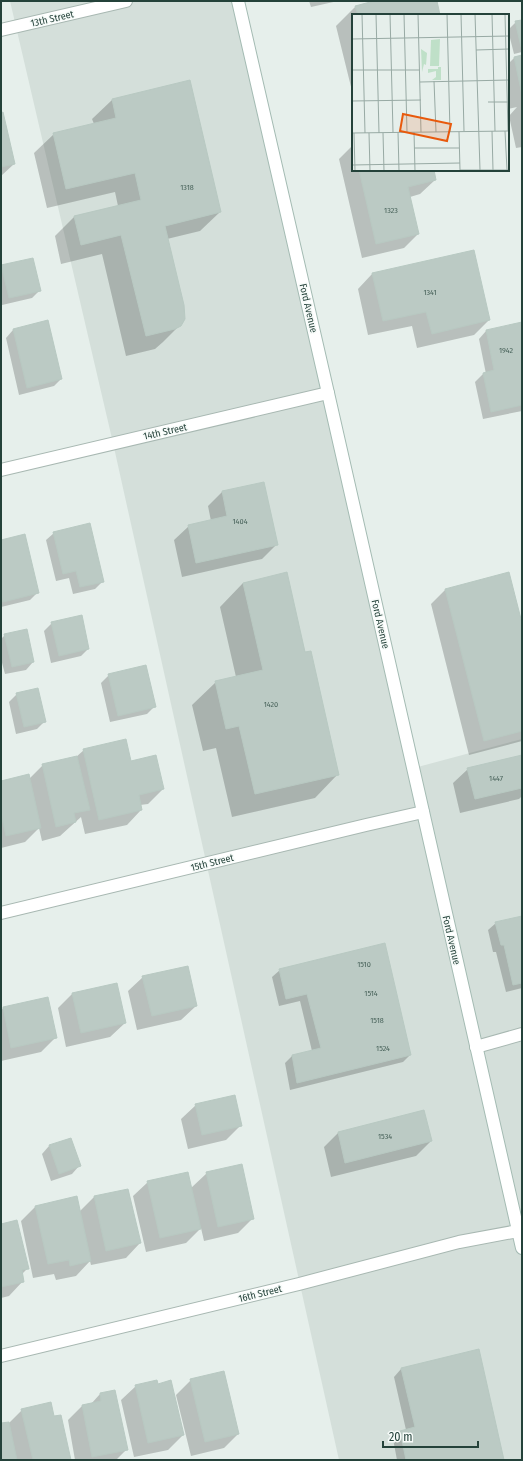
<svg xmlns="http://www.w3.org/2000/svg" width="523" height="1461" font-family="'Fira Sans Condensed',sans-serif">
<rect width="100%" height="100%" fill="#e6efeb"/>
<path fill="#d4dfda" d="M10,1H238L414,768L522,739V1460H339L113,443Z"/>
<path fill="#0003" d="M309,1H338L311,7Z
M378,1H436L439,15H353V95L336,26L356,6Z
M522,21V52L514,54L508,30L516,22Z
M522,56V147L516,148L509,116L517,107L508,109V64L514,58Z
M112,100L220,212L200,231L167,239L183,322L163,342L155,349L126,356L102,254L61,264L55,236L75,216L118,206L115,192L47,208L34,153L54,134L94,124L92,119Z
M1,114L14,164L1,176Z
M353,145V170H433L435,180L420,194L410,197L418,234L404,248L362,258L339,159Z
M2,266L39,291L32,298L2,305Z
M372,274L489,320L474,335L417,348L412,326L368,335L358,289Z
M48,321L61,379L54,386L19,395L6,338L13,330Z
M522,323V411L483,419L475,382L483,374H486L479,339L486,331Z
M222,492L277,544L262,559L182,577L174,540L189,526L211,521L208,506Z
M54,533L102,582L95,589L73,594L69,578L56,581L46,540Z
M1,541L37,593L30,600L1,607Z
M286,574L305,654L338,774L315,798L232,817L216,748L203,751L192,705L216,682L236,677L220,607L243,583Z
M445,590L522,627V741L469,755L431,604Z
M52,623L88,649L81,656L51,663L44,631Z
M5,635L33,662L26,670L5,674L1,659V639Z
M109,675L155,706L147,714L110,722L101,683Z
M17,694L45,721L37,729L16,734L9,702Z
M84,750L130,762L163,789L148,804L140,805L141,810L127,825L85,834L81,817L60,836L42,841L39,828L25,842L1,848V782L29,779L43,765L76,757Z
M522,756V796L519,799L460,813L453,783L468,769Z
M522,917V988L506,992L496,952H493L488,930L496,923Z
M280,970L410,1055L403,1062L290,1090L285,1063L292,1056L312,1051L300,1001L279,1006L272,977Z
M143,977L196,1006L181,1020L137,1030L128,991Z
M72,994L125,1023L110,1037L66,1047L58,1008Z
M47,999L56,1037L41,1052L1,1061V1011L3,1008Z
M196,1105L241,1125L226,1140L188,1149L181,1119Z
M338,1133L431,1141L416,1156L331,1177L324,1147Z
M70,1139L79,1166L72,1174L51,1181L42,1154L49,1146Z
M207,1173L253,1218L238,1233L204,1241L201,1228L186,1243L146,1252L133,1196L148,1182L191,1188Z
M128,1190L140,1243L126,1258L91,1265L90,1261L76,1276L56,1280L54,1274L33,1278L21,1221L35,1207L76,1197L79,1212L94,1197Z
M1,1225L28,1268L22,1274L23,1281L9,1296L1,1298Z
M401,1369L503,1460H397L393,1439L400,1432L406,1430L394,1377Z
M191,1380L238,1434L224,1448L191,1456L176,1395Z
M136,1386L183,1435L168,1450L134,1457L121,1400Z
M100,1394L126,1450L116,1460H75L68,1420L82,1406L91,1404Z
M22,1410L53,1417L70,1460H1V1424L9,1423Z"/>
<path fill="#bbcac4" stroke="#b8c9c2" d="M374,1H437L440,15H358L355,6Z
M522,20V47H521L515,21Z
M522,55V95L514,57Z
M190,80L221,212L165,226L184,305L185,319L181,326L175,329L146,336L121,235L81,245L74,216L141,200L135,173L66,189L53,133L116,118L112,99Z
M3,112L15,164L1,167V113Z
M359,170H434L436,180L408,187L419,234L376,244Z
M474,250L490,320L432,334L426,312L383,321L372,273Z
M33,258L41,291L9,298L1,265Z
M48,320L62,379L27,388L13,329Z
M522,322V405L491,412L483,373L494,370L486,330Z
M264,482L278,545L196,563L188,525L227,516L222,491Z
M90,523L104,582L80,587L76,571L63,574L53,532Z
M25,534L39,593L3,602L1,595V540Z
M287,572L305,652L311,651L339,775L255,794L239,726L226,729L215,681L263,670L243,583Z
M509,572L522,623V731L484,741L445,589Z
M82,615L89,649L59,656L51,622Z
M27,629L34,662L12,667L4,634Z
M146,665L156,707L118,716L108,674Z
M38,688L46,722L24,727L16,693Z
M126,739L131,761L156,755L164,789L139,795L142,810L99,820L83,749Z
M522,755V788L475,799L467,768Z
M77,756L90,810L74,813L76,822L56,827L42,764Z
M29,774L41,828L6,836L1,814V781Z
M522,916V983L513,985L504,945H501L495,922Z
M385,943L411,1055L297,1083L292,1055L321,1048L307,994L286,999L279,969Z
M188,966L197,1006L152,1016L142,976Z
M117,983L126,1023L81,1033L72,993Z
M48,997L57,1038L11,1048L3,1007Z
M235,1095L242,1126L202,1135L195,1104Z
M424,1110L432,1141L345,1163L338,1132Z
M71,1138L81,1166L59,1174L49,1145Z
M242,1164L254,1219L218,1227L206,1172Z
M188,1172L201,1229L160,1238L147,1181Z
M128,1189L141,1243L106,1251L94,1196Z
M77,1196L91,1261L70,1266L69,1260L48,1264L35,1206Z
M17,1220L29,1269L22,1270L24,1282L1,1287V1224Z
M479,1349L504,1460H406L400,1431L415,1427L401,1368Z
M224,1371L239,1434L205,1442L190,1379Z
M157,1380L158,1384L171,1380L184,1435L148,1443L135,1385Z
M115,1390L128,1450L92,1457L82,1405L101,1401L100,1393Z
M51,1402L54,1416L61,1415L71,1460H33L21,1409Z
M9,1422L17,1460H1V1423Z"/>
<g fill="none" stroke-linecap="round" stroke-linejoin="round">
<g stroke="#a8b8b2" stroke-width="14">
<path id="street" d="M1,30L126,1
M1,470L328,393
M1,913L366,825L423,812
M476,1047L522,1034
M1,1356L299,1284L459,1242L518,1231"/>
</g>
<g stroke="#a4bbb3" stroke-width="14">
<path id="secondary" d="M238,1L328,393L522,1248"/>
</g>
<use href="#street" stroke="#fff" stroke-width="12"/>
<use href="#secondary" stroke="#fff" stroke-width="12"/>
</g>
<g text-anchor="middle" stroke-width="3" stroke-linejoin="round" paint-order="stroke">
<g font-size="8" fill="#4a645c">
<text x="187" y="190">1318</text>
<text x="391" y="213">1323</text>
<text x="430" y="295">1341</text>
<text x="506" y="353">1942</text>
<text x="240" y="524">1404</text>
<text x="271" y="707">1420</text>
<text x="496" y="781">1447</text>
<text x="364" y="967">1510</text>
<text x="371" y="996">1514</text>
<text x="377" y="1023">1518</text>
<text x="383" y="1051">1524</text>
<text x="385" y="1139">1534</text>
</g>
<g font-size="10" fill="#24423a" stroke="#f7fbf9">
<text transform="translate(52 18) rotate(-13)" y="4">13th Street</text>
<text transform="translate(309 308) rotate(77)" y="4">Ford Avenue</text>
<text transform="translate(165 431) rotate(-13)" y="4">14th Street</text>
<text transform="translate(381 624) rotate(77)" y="4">Ford Avenue</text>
<text transform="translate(212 862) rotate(-14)" y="4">15th Street</text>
<text transform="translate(452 940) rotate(77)" y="4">Ford Avenue</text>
<text transform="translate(260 1293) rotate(-14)" y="4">16th Street</text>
</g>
</g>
<g transform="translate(352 14)">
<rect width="157" height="157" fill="#e6efeb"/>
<path d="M88,25L87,52H78L79,26ZM69,35L75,39L74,51L72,50L70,58ZM86,53H89V66H80L84,63V57L76,59V55H86Z" fill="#bfe0c8"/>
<path fill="none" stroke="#98aaa4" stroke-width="1" d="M10,0L13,119M24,0L27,119M38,0L41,118M52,0L55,118M66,0L69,118M95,0L98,118M109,0L112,117M123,0L128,156M140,0L143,117M153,0L156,117M0,25L157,22M124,36L157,35M0,56H68M82,67L84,118M68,68L157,66M0,87L69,86M136,88H157M140,117L141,156M153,117L155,156M46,118L47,157M62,118L63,157M107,118L108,156M0,119L157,117M2,119L3,157M17,119L18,157M31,119L32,157M62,134H107M0,151L108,149M108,156H157"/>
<path fill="#e8590c" fill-opacity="0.15" stroke="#e8590c" stroke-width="2" d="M51,100L99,110L95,127L48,117Z"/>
<rect width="157" height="157" fill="none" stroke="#24423a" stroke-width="2"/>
</g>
<rect width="523" height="1461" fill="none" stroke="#24423a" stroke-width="4"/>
<path d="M383 1441v6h95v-6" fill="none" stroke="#24423a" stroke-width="2"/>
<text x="389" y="1441" font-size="12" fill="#24423a" stroke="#f7fbf9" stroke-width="3" paint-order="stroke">20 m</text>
</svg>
